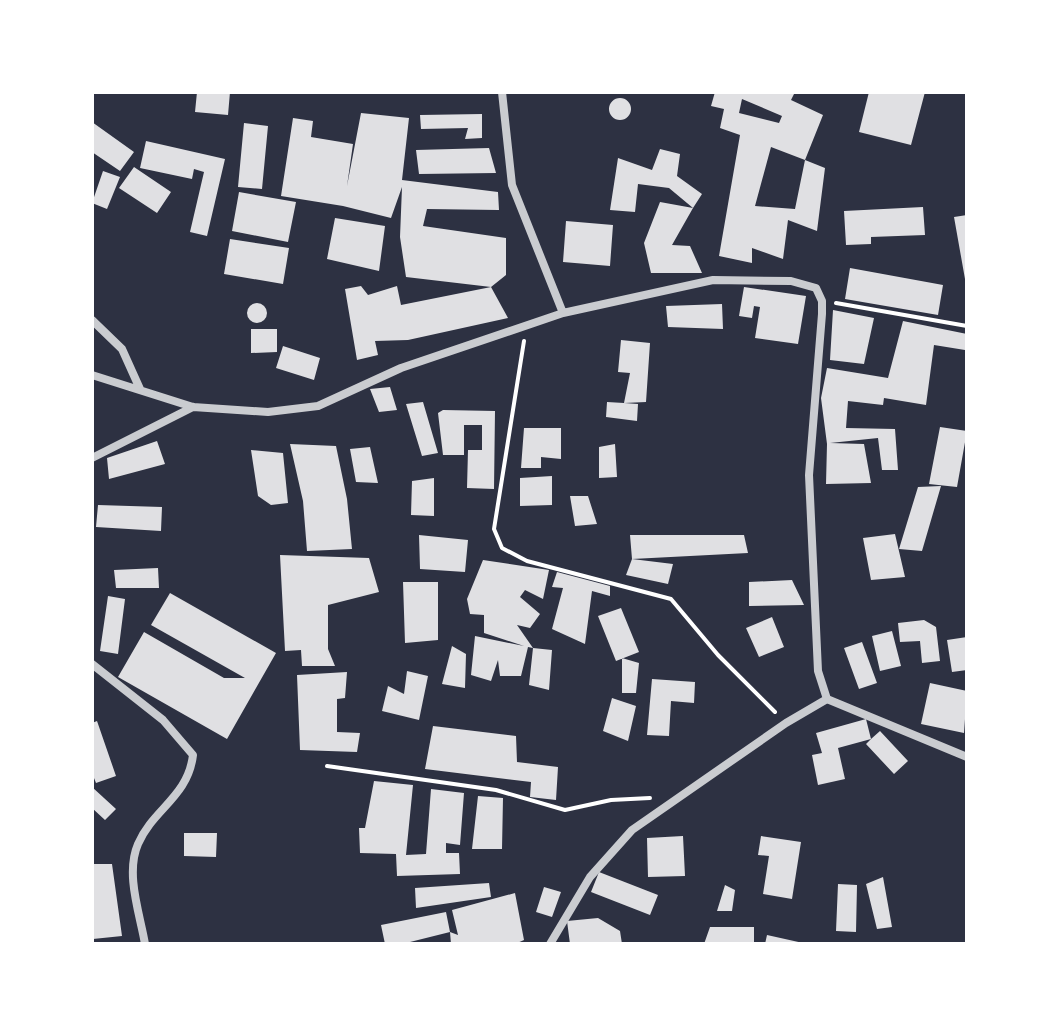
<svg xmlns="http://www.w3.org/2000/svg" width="1059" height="1036" font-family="'Nunito Sans',sans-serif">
<rect width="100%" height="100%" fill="#2d3142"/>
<path fill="#e0e0e3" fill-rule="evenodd" d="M197,92H230L228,115L195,112Z
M715,92H795L791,100L823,115L805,160L771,147L755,206L795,209L805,160L825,168L817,231L788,220L783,259L752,248V263L719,256L740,135L720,128L724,109L711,106ZM742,99L782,116L779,123L739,113Z
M869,92H925L911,145L859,132Z
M609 109a11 11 0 1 1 22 0a11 11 0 1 1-22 0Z
M361,113L409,118L402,180L498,192L499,210L427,209L423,226L506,238V275L491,287L406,277L400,237L402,187L391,218L343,206L281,196L293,118L313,121L311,137L353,144L347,186Z
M482,114V138L465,139L468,128L421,129L420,115Z
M92,122L134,152L120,171L92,152Z
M244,123L268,126L262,189L238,187Z
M146,141L225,159L207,236L190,232L204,172L194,169L192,179L140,168Z
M489,148L496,173L419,174L416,150Z
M660,149L680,154L677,176L702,194L693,208L669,188L638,184L635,212L610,210L618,158L652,170Z
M134,167L171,192L157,213L119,188Z
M103,171L120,177L107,209L92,203Z
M239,192L296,202L288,242L232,231Z
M660,202L693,208L672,245L690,246L702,273H651L644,243Z
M923,207L925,235L871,237V244L846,245L844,211Z
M967,215V279H965L954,217Z
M335,218L385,226L379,271L327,259Z
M566,221L613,225L610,266L563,262Z
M230,239L289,248L283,284L224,274Z
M850,268L943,285L938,315L845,299Z
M361,286L368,295L397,286L401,305L491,287L508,318L408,340L375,341L378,355L357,360L345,289Z
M744,287L806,296L798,344L755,338L760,307L754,306L752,318L739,316Z
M247 313a10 10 0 1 1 20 0a10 10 0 1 1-20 0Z
M722,304L723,329L668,327L666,306Z
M833,310L874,318L864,364L830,360Z
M903,321L967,334V347L965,350L934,345L926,405L884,398L883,405L848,401L846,428L895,429L898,470H882L878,438L830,443L864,444L871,483L826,484L827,444L821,398L827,368L888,378Z
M251,329H277V352L251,353Z
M621,340L650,343L646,402L624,403L638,404L637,421L606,417L607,402L624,403L630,373L618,372Z
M283,346L320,358L314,380L276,368Z
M390,387L397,410L379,412L370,389Z
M423,402L438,453L422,456L406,404Z
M443,410L495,411L494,489L467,488L468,450H482V425H464V455H443L438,413Z
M940,427L967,431L957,487L929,484Z
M524,428H561V459L541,457V468H521Z
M157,441L165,464L109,479L107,458Z
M290,444L336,446L347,499L352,549L307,551L303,501Z
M615,444L617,477L599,478V447Z
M370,447L378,483L356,482L350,449Z
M251,450L283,453L288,503L271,505L258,496Z
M552,476V505L520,506V478Z
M434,478V516L411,515L412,481Z
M941,486L922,551L899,549L918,487Z
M570,496H588L597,524L575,526Z
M98,505L162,507L161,531L96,527Z
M895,534L905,577L871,580L863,538Z
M419,535L468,540L465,572L420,569Z
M630,535H744L748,553L632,559Z
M280,555L369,558L379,592L328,605V649L335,666H302L301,650L285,651Z
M632,559L673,564L668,584L626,575Z
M483,560L549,570L543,599L525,590L520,597L540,614L530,628L517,625L533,648L552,650L549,690L529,685L533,648L528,647L521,676H500L498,660L491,681L471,675L475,636L524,646L484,633V615L470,614L467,599Z
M158,568L159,588H116L114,570Z
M557,572L610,586V596L592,591L585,644L552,629L563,588L552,587Z
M792,580L804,605L749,606V582Z
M403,582H438V640L405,643Z
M170,593L276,653L227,739L118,677L144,632L224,678H245L151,625Z
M108,596L125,599L118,654L100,651Z
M621,608L639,652L616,661L598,616Z
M772,617L784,647L759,657L746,628Z
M924,620L936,627L940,661L922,663L920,641L900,642L898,623Z
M892,631L901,666L880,671L872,636Z
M967,637V670L952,672L947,640Z
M862,642L877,683L859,689L844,648Z
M452,646L466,654L465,688L442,684Z
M622,658L639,663L636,693H622Z
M407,671L428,676L419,720L382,711L388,686L404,694Z
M347,672L345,698L337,699V732L360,733L357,752L300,750L297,675Z
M652,679L695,682L694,703L671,701L669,736L647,735Z
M930,683L967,691L964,733L921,724Z
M612,698L636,706L628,741L603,731Z
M866,719L871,739L880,731L908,761L894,774L866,744L871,739L838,748L845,779L818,785L812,755L822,753L816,733Z
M97,721L116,776L96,783L92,773V723Z
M433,726L516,736L517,762L558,767L556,800L530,797L531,782L425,769Z
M374,781L413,785L406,855L426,854L431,789L464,793L460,845L446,843V853H459L460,874L397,876L396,854L360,853L359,828H365Z
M92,787L116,809L105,820L92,808Z
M478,796L503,798L502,849H472Z
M184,833H217L216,857L184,856Z
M683,836L685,876L648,877L647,838Z
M761,836L801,842L792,899L763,894L769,856L758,855Z
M92,864H112L122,936L93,939Z
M599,872L658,895L650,915L591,892Z
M883,877L892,927L877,929L866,884Z
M489,883L491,897L416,908L415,888Z
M838,884L857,885L856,932L836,931Z
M725,885L735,890L732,911H717Z
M544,887L561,892L552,917L536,912Z
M515,893L524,940L515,944H451L450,932L458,935L452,910Z
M446,912L450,932L402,944H385L381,925Z
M598,918L620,931L622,944H570L567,921Z
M710,927H754V944H704Z
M767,935L803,943V944H765Z"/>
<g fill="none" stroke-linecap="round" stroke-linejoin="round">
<path stroke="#fff" stroke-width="4" d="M836,303L967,326
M524,341L494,529L502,548L527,561L671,599L718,655L775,712
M327,766L496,790L565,810L611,800L650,798"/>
<path stroke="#caccd0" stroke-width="8" d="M502,92L512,185L563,313
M92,320L122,349L140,389
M92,375L193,407L268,412L318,406L401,368L563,313L713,280L791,281L816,288L822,301V314L809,475L818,671L827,699L967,757
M92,458L193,407
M92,664L163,720L193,755C188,797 153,809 138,844C125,874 140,914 145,944
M550,944L590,877L632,830L786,723L827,699"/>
</g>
<rect width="1059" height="1036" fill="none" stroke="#ffffff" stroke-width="188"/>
</svg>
